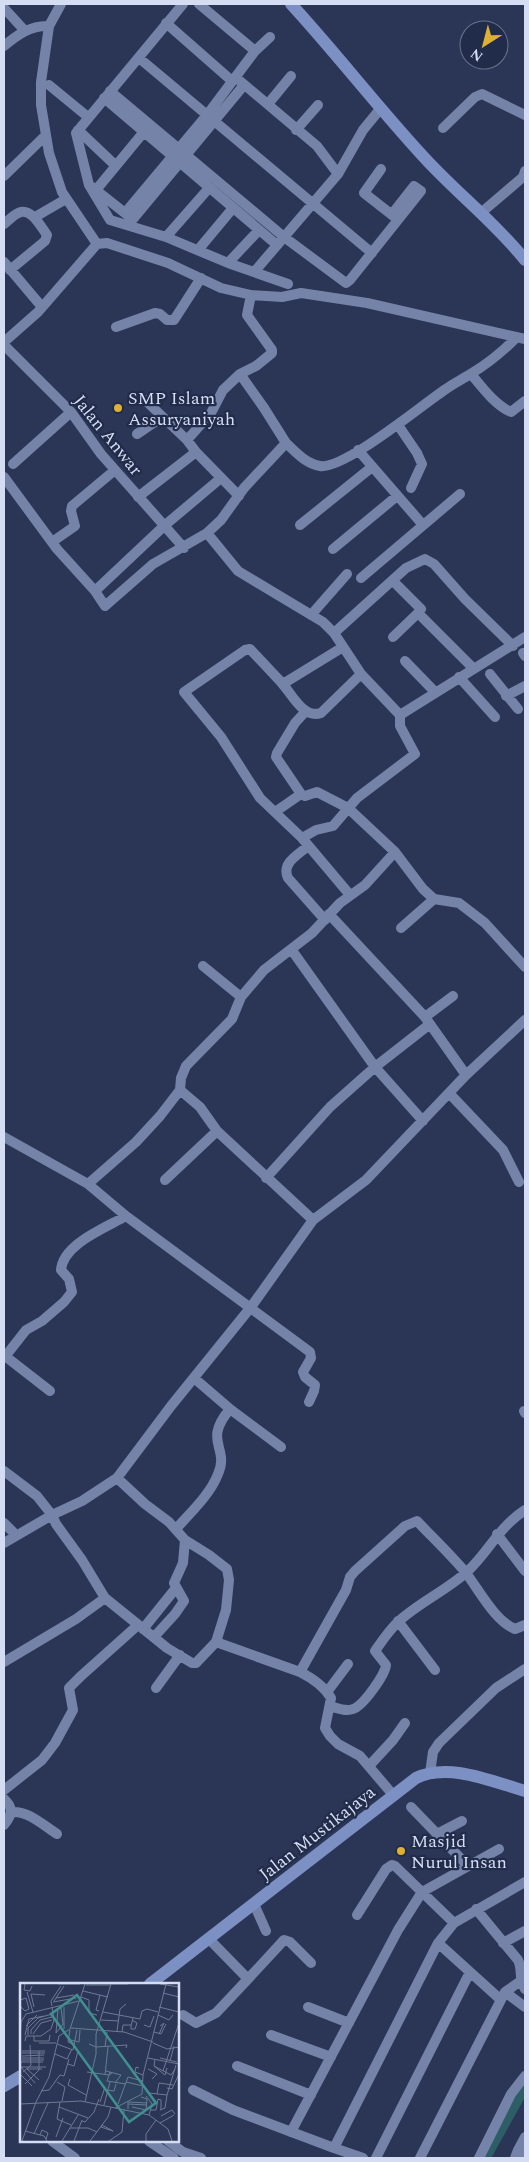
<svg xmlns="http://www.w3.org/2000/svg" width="529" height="2162" font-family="Spectral,serif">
<rect width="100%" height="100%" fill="#2b3657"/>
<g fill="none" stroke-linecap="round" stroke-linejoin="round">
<path stroke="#2e5e65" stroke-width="9" d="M486,2158L525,2088"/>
<path stroke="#7583a8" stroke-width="10" d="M61,4L49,26L41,82V105L49,153L62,192L97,244
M183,4L76,133L89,185L110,220L166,237L228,263L288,284
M4,8L25,31
M166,23L232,81
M4,46C17,35 31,25 49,26
M255,51L270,37
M139,58L372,253
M240,81L317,146L338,174
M49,85L88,117
M110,91L284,237L346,283L350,280L421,191L414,186L392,214
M104,98L277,245
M268,104L291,76
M443,128L475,97L482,94L525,115
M78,130L115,165
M296,130L318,105
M381,169L364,193L396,218
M4,176L46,135
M92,187L130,217
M96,190L143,133
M482,212L523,177L525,171
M125,213L207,115L255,51L199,4
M35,217L66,199
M133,219L244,85
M4,224C8,221 15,213 21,212C33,210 41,227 47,235L45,241L10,270
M166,237L209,188
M198,250L233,208
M4,262L42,307
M228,263L259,230
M255,271L338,174L363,130L381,108
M251,295L247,315L272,350V353L256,366L240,374L264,408L286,443
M116,327L155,313L160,314L167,320H174L201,278
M4,342L38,312L97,244L107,243L168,263L221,288L251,295L282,297L301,293L367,303L525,339
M4,345L71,412L101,454L184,548
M471,374C482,387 495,405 511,412L525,401
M145,400L187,440
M398,425L417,453L422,464L411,488
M137,434L162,417
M358,450L423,525
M13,464L71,412
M4,477L57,549L95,591L105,606L153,564L207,533L221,520L244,488L286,443C296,452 306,464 320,466C344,470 423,404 446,389C454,383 463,379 472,373C489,363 503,351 517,337
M239,496L196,452L187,440L211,413L223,390L240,374
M138,497L196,452
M300,525L372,467
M207,533L238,571L323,622L334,633L361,674L400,715V726L415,754L357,798L333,826L316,830L302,838
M52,542L75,526L71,511L72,506L115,470
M333,549L397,496
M361,578L460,494
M396,584L421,609L418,613L473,668
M95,591L164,526L221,478
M311,615L347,574
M334,633L406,568L425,559L434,564L465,599L513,646
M393,637L418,613
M343,647L286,682H281L250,649L245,650L184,692L221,737L260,798L302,838L350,895
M523,653L525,656
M405,661L435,692
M490,674L518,709
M459,677L495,717
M281,682C292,694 303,719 321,713L361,674
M506,696L525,686
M400,715L525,637
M301,794L276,757L277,753L295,723L305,712
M275,812L301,794L305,796L317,792L348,808L395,852L423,889L434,899L459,903L485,923L525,967
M308,846C298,855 281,863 288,878L325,920
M329,914L425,1017L466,1075
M401,928L434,899
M291,949L375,1067L423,1121
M203,966L241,997
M425,1017L453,996
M180,1090L200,1107L217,1131L313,1220
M449,1093L503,1150L519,1182
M4,1137L88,1184L126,1216L310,1352L311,1358L303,1372L305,1377L315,1385L314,1391L309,1402
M266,1178L330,1107L375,1067L430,1024
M165,1180L217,1131
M88,1184L136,1142L160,1116L180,1090L181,1078L186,1066L232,1019L241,997L264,970L312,933L340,903L365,885L395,852
M5,1356L50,1391
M4,1358L26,1330L42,1321L64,1302L72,1292L69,1279L61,1270C63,1244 105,1228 126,1216
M194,1378L230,1409L281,1447
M524,1411L525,1413
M4,1471L37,1496L52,1515L56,1524L82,1560L105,1598L167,1648L192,1663H196L216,1642L300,1672C312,1678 324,1686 331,1698L325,1728L330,1736L338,1744L360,1756L394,1796
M117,1478L145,1504L169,1522L185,1540L209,1555L227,1569L229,1580L226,1610L216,1642
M4,1523L16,1535
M176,1529C190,1513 210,1495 218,1474C230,1447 202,1442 230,1409
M497,1534L525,1571
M4,1543L52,1515L82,1501L117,1478L171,1406L251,1307L313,1220L366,1180L466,1075L525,1020
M398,1621L435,1670
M143,1629L176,1588
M154,1637L175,1614L184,1601L174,1583L183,1563L185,1540
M4,1662L76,1619L105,1598
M300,1672L346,1590L350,1577L355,1571L405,1526L417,1521C433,1538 451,1555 466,1573C479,1590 495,1621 515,1629L525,1625
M156,1688L180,1655
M327,1692L348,1664
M330,1706C337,1708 346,1712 353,1709C363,1706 385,1675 386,1665L375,1651C382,1641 390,1629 399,1621C420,1602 447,1590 468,1571C490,1550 498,1528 525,1510
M369,1766L393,1740L405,1723
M430,1773L433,1752L439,1743L496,1688L525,1669
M4,1790L42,1760L55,1743L73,1710L69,1688L81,1676L138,1625
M4,1799C14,1808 12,1815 4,1825
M411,1807L468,1866
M12,1812C29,1811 43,1825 57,1834
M437,1834L462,1821
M254,1904L266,1931
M476,1909L518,1960C523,1970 518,1978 525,1989
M357,1915L386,1869L392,1865L395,1866L454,1923
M438,1943L501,2000
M503,1943L525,1931
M248,1979L284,1940L290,1942L311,1963
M505,1992L525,2007
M308,2007L349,2023
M183,2015L196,2023L216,2013L248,1979L209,1939
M271,2035L331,2057
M237,2066L311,2095
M193,2090L233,2110L334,2148
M291,2132L398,1930L422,1892L499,1849
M52,2141L75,2158
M149,2141L174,2158
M168,2141L183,2152L201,2158
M518,2150L525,2137
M363,2158L334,2148L438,1943L454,1923L525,1882
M376,2158L470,1972
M420,2158L505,1992L525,1978
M479,2158L511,2094L525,2076
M515,2158L518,2150L525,2153"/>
<path stroke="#7c90c3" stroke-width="12" d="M291,4C336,53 376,105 421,154C454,191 494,221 525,260
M150,1984L416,1778C449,1762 493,1782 525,1791
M4,2086L21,2076"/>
</g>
<g fill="#deb133" stroke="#212c4b" stroke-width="2">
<circle cx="118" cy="408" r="5"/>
<circle cx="401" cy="1851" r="5"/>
</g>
<g text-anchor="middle" stroke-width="4.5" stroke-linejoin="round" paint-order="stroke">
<g font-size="18" fill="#d4ddf1" stroke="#212c4b" text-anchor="start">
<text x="128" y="404">SMP Islam<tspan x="128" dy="21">Assuryaniyah</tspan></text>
<text x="411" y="1847">Masjid<tspan x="411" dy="21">Nurul Insan</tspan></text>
</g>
<g font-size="18" fill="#d4ddf1" stroke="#212c4b">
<text transform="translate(108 435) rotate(51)" y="6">Jalan Anwar</text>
<text transform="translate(317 1833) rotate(-38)" y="6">Jalan Mustikajaya</text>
</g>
</g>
<g transform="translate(20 1983)">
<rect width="159" height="159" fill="#2b3657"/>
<path fill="none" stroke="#6f7995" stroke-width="1" d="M5,1L4,7L10,8L12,3M38,1H60M91,1H108M140,1L159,4M66,2H90M63,8L88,14M7,9L13,29M143,10L159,14M61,14L69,17V30L77,32M36,15L54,12M0,17L6,15L9,26L5,28L0,23M34,18L44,3M33,19L56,15M32,23L31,18L41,3M14,24L11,11L25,12M139,24L159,29M79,28L76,27L80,12M83,29L120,36L122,28L127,26L138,29M138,32L149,37L153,32M81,37L99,38M112,37L117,40L115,46H111V43L113,35M124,42L130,44L134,33M6,43L17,32M51,45L104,49L133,59M44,46V24M50,47L48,59L55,62M97,48L100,26L106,21M102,49L103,42H111M134,49L141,51L146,41M36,50L43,41L41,25L38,26M36,50L38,26M11,51V47L20,37L32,34M13,51L21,40L32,37M139,51L144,40L140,43M5,52L9,36L24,33M8,52V45L18,35L32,31L31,29M14,53V58H29L30,52M0,58L1,39L6,31L59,18M5,58L6,53H21L31,46L34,37L32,24M19,60H36M50,60L51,57L59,59L60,47M133,60L147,66L159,64M37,61L53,67L57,47M69,61L76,64L107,62L106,65M85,64L87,49M151,64L159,40M2,68H25M2,70H25M35,71L47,76L52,66M2,73L24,72M2,75H24M128,75L159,81M140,75L157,79M135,76L134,83L151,92L155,86M2,77H24M150,78L154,63M1,79H23M48,81L54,83L58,68M134,83L145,92L147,85M0,84H26M1,84L15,100M119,85L116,84L115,89L123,92M128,86L137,91L132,96M86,88L101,92L95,100M143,88L151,64M3,89L11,82L10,62M67,89L89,92L92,90M90,89L87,98L106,101M0,91L12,103M85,92L88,64M50,96L48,102L66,112M19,97L7,86H22M37,99L45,104L42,118M106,99L123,103M5,101L19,87V68M147,105L152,106L159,91M86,107L94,108L96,101M21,108L29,107L40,92L44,93L49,76M129,110L147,112L156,82M137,111L139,100L153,102M126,113L132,121L129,132M16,119L29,94L39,53L50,46L65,1M40,119L37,136L51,142M65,119L76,71V51L91,1M80,119L85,104M0,121L61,118L129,132L148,146L152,158M98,121L108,94L123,98M108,121L127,122M84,122L90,99M39,124L68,135M112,124L126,127L127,116L121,114M95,125L122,111L123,92L146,1M108,126V119L127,120M131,127H136L138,116L141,117V127M140,127L145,125L147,112M141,133L152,127L155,131M62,138L65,139L74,129L79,116M140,140L154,132M82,142L93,148L81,144L82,142M50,145H68L77,149M5,148L24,153L27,158M14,151L28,120M20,152L22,147L28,150L26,156M36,154L43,135M2,158L16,119M42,158L58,132M54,158L62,137M70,158L88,134L91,124M89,158L102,149L104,127M126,158V151L136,137"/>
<path fill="#40908f" fill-opacity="0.15" stroke="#40908f" stroke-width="2.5" d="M57,12L136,120L109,139L31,31Z"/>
<rect width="159" height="159" fill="none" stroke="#d4ddf1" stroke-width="2.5"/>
</g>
<rect width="529" height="2162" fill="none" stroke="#d4ddf1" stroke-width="10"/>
<g transform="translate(484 45) rotate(216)"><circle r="24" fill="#212c4b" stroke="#69738d"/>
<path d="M0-4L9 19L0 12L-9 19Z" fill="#deb133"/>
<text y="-8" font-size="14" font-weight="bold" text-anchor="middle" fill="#d4ddf1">N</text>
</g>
</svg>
